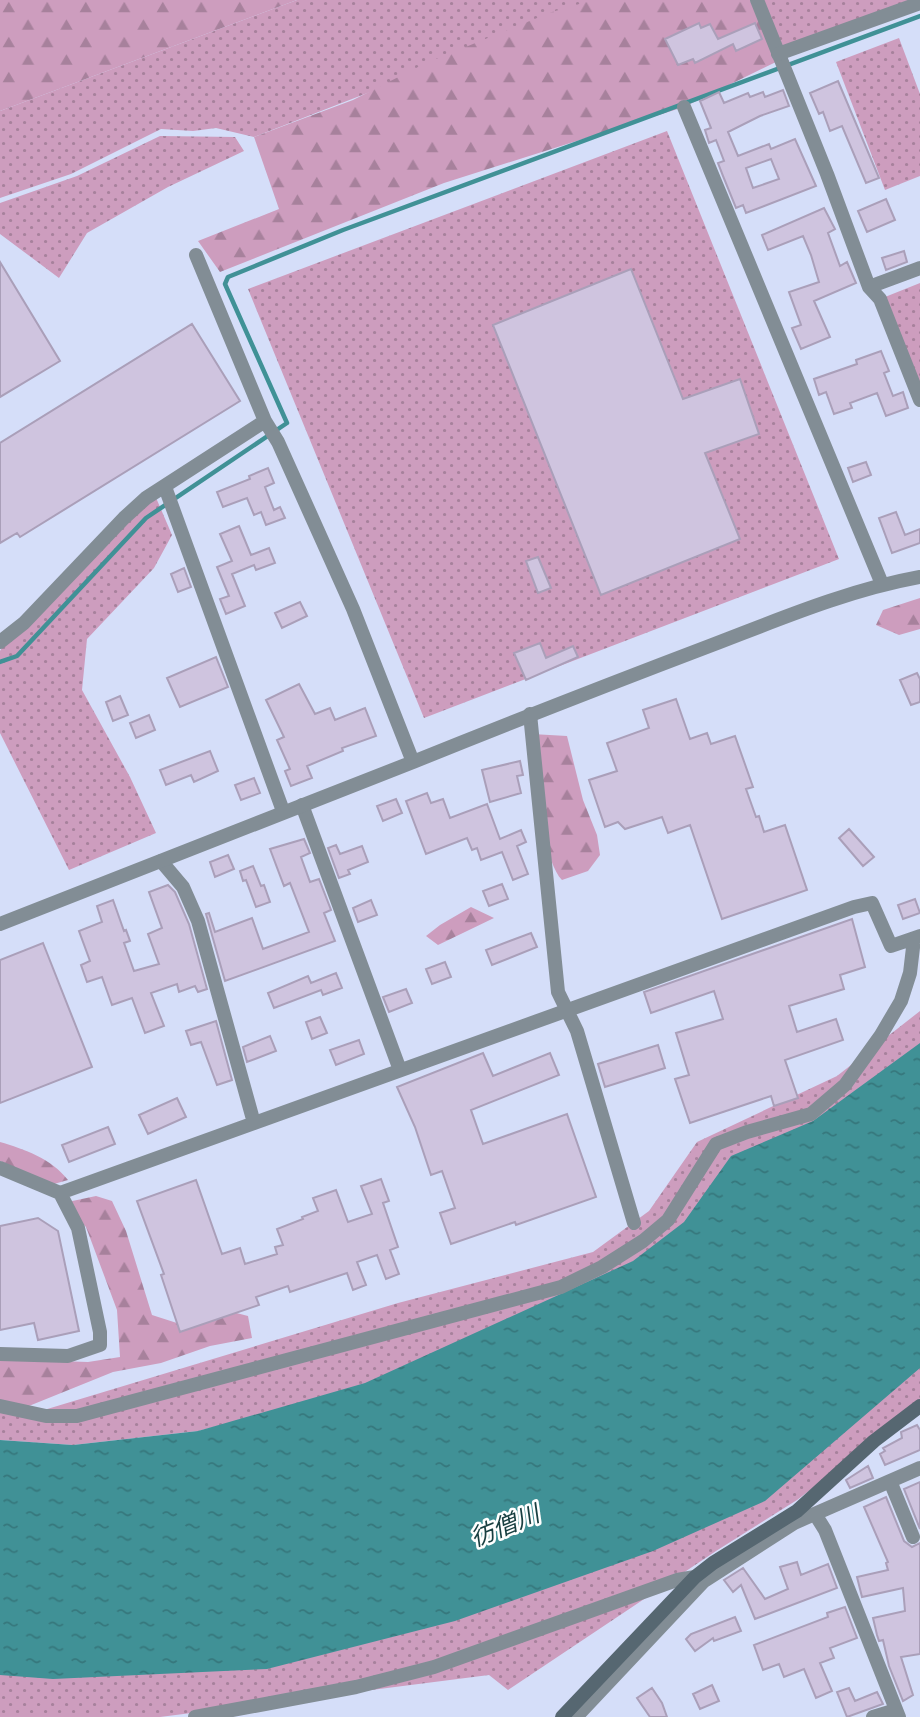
<svg xmlns="http://www.w3.org/2000/svg" width="920" height="1717" font-family="Roboto,'Noto Sans JP',sans-serif">
<defs>
<pattern id="grass-dots" width="8" height="8" patternUnits="userSpaceOnUse" patternTransform="scale(1.75)"><rect width="8" height="8" fill="#cd9dbe"/><path d="M2 2h.1M6 6h.1" fill="none" stroke="#a7819c" stroke-width="1.8" stroke-linecap="round"/></pattern>
<pattern id="forest-firs" width="22" height="20" patternUnits="userSpaceOnUse" patternTransform="scale(1.75)"><rect width="22" height="20" fill="#cd9dbe"/><path d="M5 1l3.5 6h-7zM16 11l3.5 6h-7z" fill="#a7819c"/></pattern>
<pattern id="water-ripples" width="26" height="14" patternUnits="userSpaceOnUse" patternTransform="scale(1.75)"><rect width="26" height="14" fill="#409196"/><path d="M2 4q2-2 4 0t4 0M15 11q2-2 4 0t4 0" fill="none" stroke="#36777c"/></pattern>
</defs>
<rect width="100%" height="100%" fill="#d5def9"/>
<path fill="url(#grass-dots)" d="M297,0H607L254,137L216,128L193,131L161,129L71,174L0,198V111Z
M757,0H920L778,54Z
M899,38L920,94V176L885,190L836,62Z
M667,131L839,559L424,718L248,289Z
M160,136L235,137L244,151L168,187L87,233L59,278L0,234V203L77,176Z
M920,283V400L880,299Z
M154,493L172,535L154,568L87,639L82,690L130,777L156,833L69,870L0,733V651L8,637Z
M920,1011V1056L676,1238L552,1306L365,1389L198,1431L73,1445L0,1440V1410L34,1413L398,1303L593,1252L649,1211L697,1142L837,1076Z
M920,1367V1406L797,1500L716,1551L508,1690L489,1675L160,1717H0V1671Z"/>
<path fill="url(#forest-firs)" d="M0,0H297L0,111Z
M593,0H750L776,62L684,107L444,183L220,272L198,241L279,209L254,137L353,100L426,63L552,12Z
M920,598V629L899,635L876,625L883,610Z
M532,734L567,736L583,800L597,835L600,855L588,871L562,880C541,859 536,767 532,734Z
M471,907L494,918L438,945L426,936L440,925Z
M0,1142C24,1149 52,1159 68,1180L54,1184L0,1161Z
M96,1196L112,1201L126,1231L152,1315L180,1324L221,1309L248,1316L252,1338L210,1346L161,1363L113,1372L19,1410L0,1406V1359L88,1362L120,1357L117,1310L86,1227L63,1203Z"/>
<path fill="url(#water-ripples)" d="M920,1043V1368L765,1501L653,1551L455,1621L267,1669L53,1679L0,1675V1440L73,1445L198,1431L365,1383L633,1261L684,1222L731,1156L813,1121Z"/>
<g fill="none" stroke-linecap="round" stroke-linejoin="round">
<path stroke="#409196" stroke-width="4.5" d="M0,662L17,656L146,518L287,423L225,284L228,277L343,230L920,16"/>
</g>
<path fill="#cfc4df" stroke="#aa9fb9" stroke-width="2" fill-rule="evenodd" d="M699,23L701,28L710,24L718,39L755,23L762,39L736,51L733,44L695,63L693,59L678,65L665,39Z
M838,81L879,178L866,183L842,126L830,131L823,112L819,114L810,93Z
M783,90L789,106L760,116L728,132L738,156L769,144L771,149L795,139L816,186L746,213L743,205L736,208L723,176L718,163L724,161L716,140L709,143L705,130L711,128L700,101L719,92L724,103L748,93L750,97L763,92L765,97ZM771,159L779,179L753,188L746,168Z
M886,199L895,220L867,232L858,211Z
M824,208L835,229L828,233L840,266L847,262L856,283L814,301L830,337L801,349L792,328L801,325L789,292L819,282L811,255L803,236L768,250L762,235Z
M904,251L907,262L886,270L882,258Z
M0,262L60,361L0,397Z
M631,269L683,399L740,379L759,434L705,453L740,539L601,595L493,325Z
M192,324L240,401L20,537L17,533L0,543V443Z
M881,351L889,371L884,373L893,396L903,392L908,408L886,416L877,393L850,403L852,408L834,414L826,392L819,395L814,379L857,364L856,360Z
M866,462L871,475L853,482L848,468Z
M268,468L274,483L265,487L274,510L280,507L285,518L266,525L261,512L254,515L247,498L223,507L217,492L250,479L249,476Z
M896,512L905,535L920,529V543L892,553L879,518Z
M239,526L251,555L269,548L275,563L256,570L254,565L232,574L245,606L226,614L220,599L229,596L217,567L232,561L220,534Z
M538,557L551,588L538,593L526,561Z
M184,568L191,587L178,592L171,574Z
M300,602L307,616L282,628L275,613Z
M540,643L546,658L573,646L578,657L526,680L514,653Z
M216,657L228,687L180,707L167,678Z
M917,673L920,679V702L911,705L900,680Z
M299,684L315,714L330,708L335,720L365,708L376,736L342,748L343,751L307,766L312,778L291,786L285,771L290,769L277,740L284,737L266,700Z
M120,696L128,715L113,721L106,702Z
M676,699L690,739L707,733L711,744L735,736L753,787L746,789L756,817L759,816L764,832L785,825L807,890L722,919L690,825L668,833L662,817L625,829L618,822L605,827L589,780L617,771L607,743L649,728L643,710Z
M149,715L155,730L136,738L130,723Z
M210,751L218,771L194,782L191,775L166,785L160,770Z
M520,761L523,775L517,776L521,793L490,802L482,770Z
M254,778L260,793L241,800L235,785Z
M427,793L431,803L443,799L450,818L487,804L500,839L521,830L526,842L517,846L528,874L513,880L502,852L481,860L477,848L472,850L467,838L426,854L406,801Z
M396,799L402,813L383,821L377,806Z
M849,829L874,857L863,866L839,838Z
M304,839L310,853L301,857L310,882L319,879L331,910L324,913L335,941L225,981L206,914L209,913L215,932L252,918L263,949L309,932L290,883L284,886L270,849Z
M336,845L340,854L362,846L368,862L348,870L350,874L339,878L328,848Z
M228,855L234,869L215,877L210,862Z
M253,866L261,886L264,885L270,902L256,907L246,880L243,881L240,871Z
M502,884L508,899L489,906L483,891Z
M168,885L175,892L189,924L207,989L198,992L195,986L179,992L177,984L151,993L164,1026L145,1033L132,998L112,1005L102,977L87,982L81,965L90,961L79,931L102,922L97,906L113,900L124,931L126,930L130,941L124,943L134,971L159,964L148,934L162,928L149,892Z
M915,899L920,913L903,919L898,905Z
M371,900L377,915L358,922L353,908Z
M852,919L865,967L840,975L844,989L789,1006L797,1032L836,1019L843,1040L785,1060L798,1098L774,1106L771,1096L690,1123L675,1079L689,1075L676,1033L723,1019L714,991L651,1013L644,992Z
M531,933L537,947L492,965L486,950Z
M43,943L92,1067L0,1103V960Z
M445,962L451,977L432,984L426,969Z
M336,973L342,988L323,995L321,990L274,1008L268,993L308,976L311,983Z
M406,989L412,1003L389,1012L383,997Z
M320,1017L327,1033L312,1039L306,1022Z
M216,1021L232,1080L217,1085L201,1042L191,1045L186,1031Z
M270,1036L276,1051L247,1062L243,1047Z
M359,1040L364,1054L336,1065L330,1050Z
M658,1045L665,1068L605,1087L598,1064Z
M483,1053L493,1076L550,1053L559,1075L471,1110L483,1144L567,1114L596,1197L516,1225L515,1222L451,1244L440,1213L455,1208L442,1171L431,1175L415,1127L397,1087Z
M177,1098L186,1117L148,1134L139,1115Z
M108,1127L115,1144L69,1162L62,1145Z
M381,1179L389,1201L383,1203L398,1247L390,1250L399,1274L386,1279L377,1255L357,1262L366,1285L353,1290L347,1273L290,1292L288,1286L256,1297L259,1305L180,1332L161,1275L164,1274L137,1201L196,1180L222,1254L240,1248L245,1264L277,1254L275,1247L283,1245L277,1229L303,1219L302,1217L318,1211L313,1198L336,1190L348,1222L372,1214L361,1186Z
M38,1218L58,1231L79,1331L38,1340L34,1323L0,1330V1226Z
M917,1425L920,1430V1450L885,1465L880,1454L885,1451L883,1448L902,1438L901,1432Z
M868,1466L873,1478L850,1488L846,1480Z
M920,1482V1529L904,1489Z
M886,1497L904,1541L912,1547L920,1543V1654L901,1657L913,1695L903,1701L889,1666L883,1640L879,1641L877,1635L873,1618L905,1611L903,1588L862,1597L857,1577L888,1570L886,1563L888,1562L864,1507Z
M797,1562L801,1575L828,1564L837,1588L755,1619L741,1585L733,1592L724,1580L743,1568L765,1599L788,1589L780,1567Z
M845,1607L857,1638L830,1648L834,1658L820,1663L832,1691L816,1698L804,1669L784,1677L779,1664L763,1670L754,1645L828,1617L827,1613Z
M735,1617L741,1631L714,1641L713,1638L695,1651L686,1639L691,1634Z
M712,1685L719,1701L700,1709L693,1694Z
M652,1688L662,1703L667,1717H650L637,1698Z
M849,1688L855,1701L877,1692L883,1704L847,1717L837,1692Z"/>
<g fill="none" stroke-linecap="round" stroke-linejoin="round">
<path stroke="#828d95" stroke-width="14" d="M757,0L827,174L869,287L880,299L920,400
M684,107L882,584
M869,287L920,268
M165,487L283,811
M530,714L558,992L577,1031L634,1223
M302,805L400,1070
M161,861L183,887L198,921L254,1123
M0,1168L60,1193L78,1228L100,1332V1345L68,1356L0,1354
M60,1193C325,1097 589,1000 854,907L872,903L891,946L920,936
M0,1406L46,1416H77L561,1287L602,1267L643,1241L668,1220L716,1144L747,1132L811,1114L845,1085L881,1035L901,1001L910,973L914,939
M890,1481L913,1537
M815,1514L825,1530L899,1717
M195,1717L356,1687L434,1667L677,1580L695,1577L704,1581
M576,1717L704,1581L794,1523L920,1468
M873,1717L896,1710"/>
<path stroke="#828d95" stroke-width="14" d="M778,54L920,3
M196,255L265,421L278,442L353,609L413,762C512,722 612,683 712,645C780,619 848,590 920,577
M0,642L24,623L124,518L146,498L265,421
M0,924L413,762"/>
<path stroke="#566771" stroke-width="14" d="M562,1717L695,1577L713,1563L797,1511L874,1441L920,1406"/>
</g>
<g text-anchor="middle" stroke-width="5" stroke-linejoin="round" paint-order="stroke">
<g font-size="24" font-style="italic" fill="#183f41" stroke="#fff">
<text transform="translate(505 1526) rotate(-22)" y="8">彷僧川</text>
</g>
</g>
</svg>
